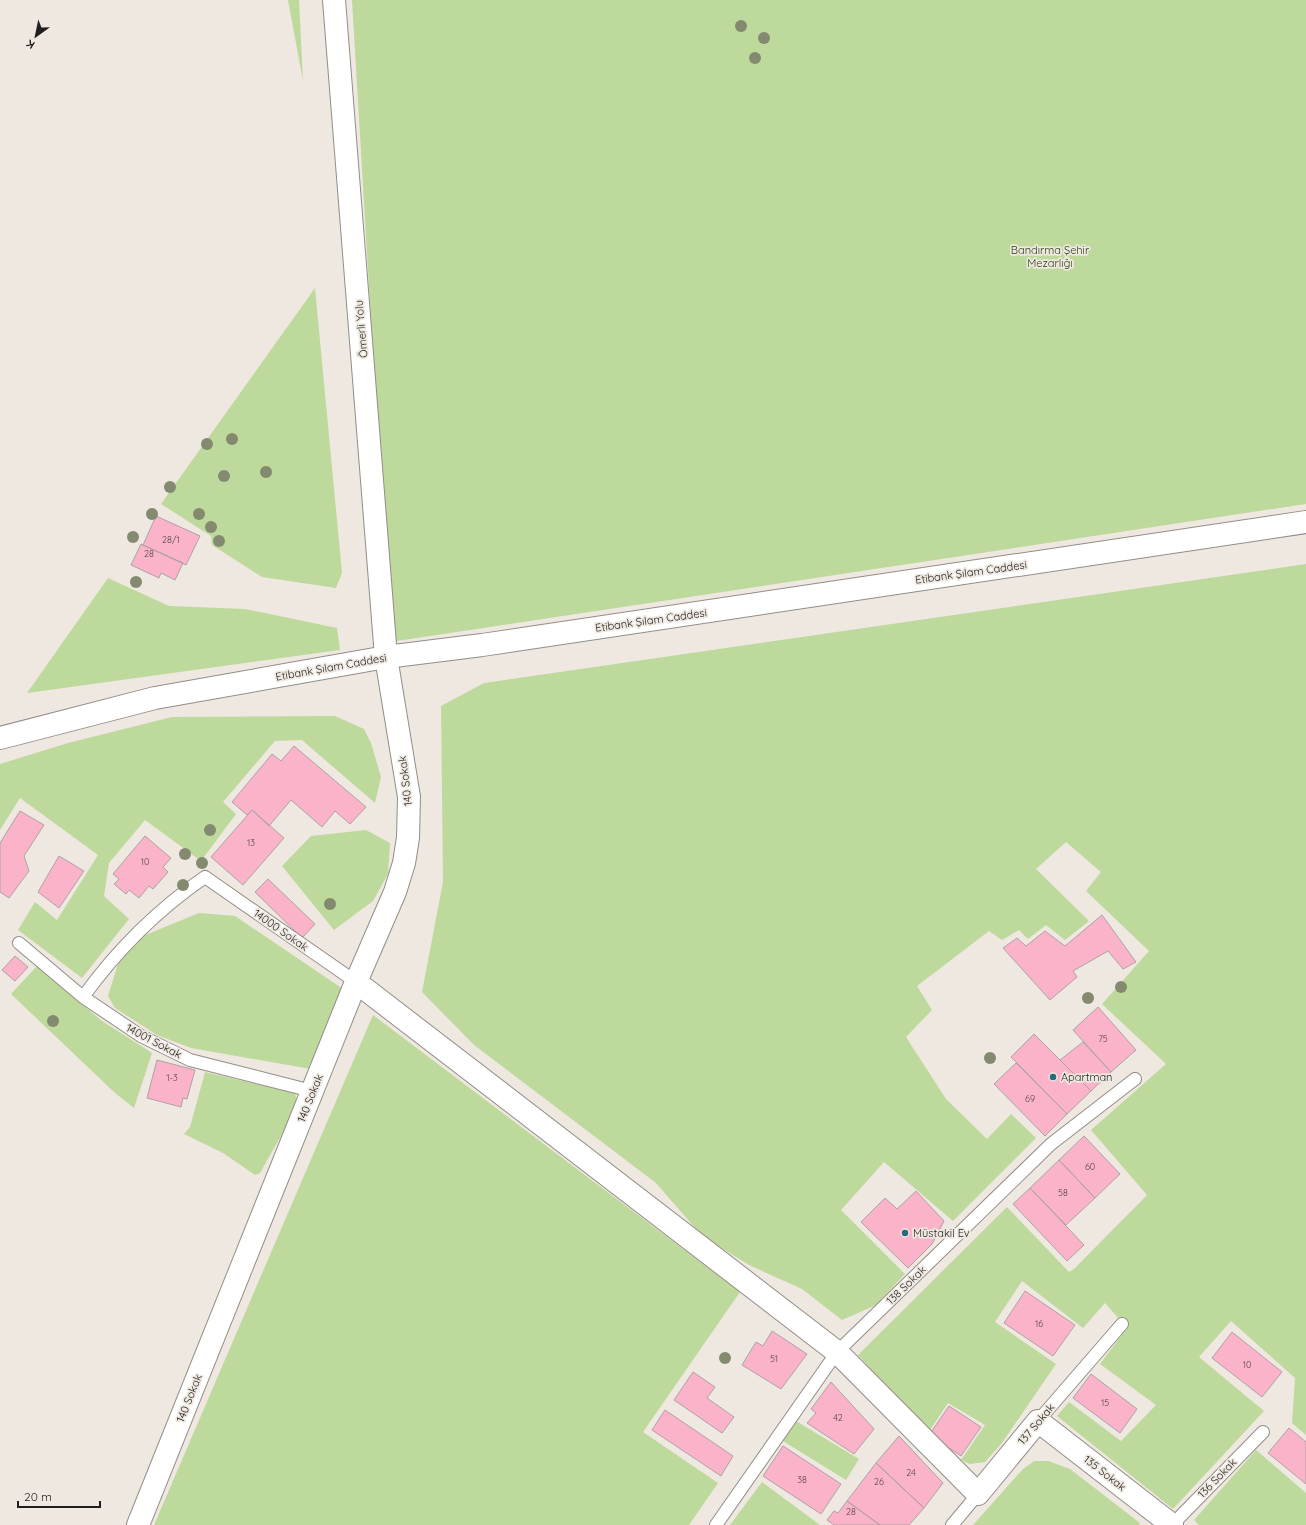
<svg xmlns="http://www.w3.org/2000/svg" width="1306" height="1525" font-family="Quicksand,sans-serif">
<rect width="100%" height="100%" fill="#eee8e1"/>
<path fill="#bed99c" d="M288,0H299L303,81Z
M352,0H1306V504L390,642Z
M315,288L342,573L336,588L262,577L212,545L211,536L161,504Z
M1306,564V1435L1292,1423L1295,1378L1231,1321L1199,1357L1264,1411L1173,1509L1057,1416L1069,1402L1121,1441L1156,1405L1100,1364L1127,1328L1105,1303L1083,1328L1022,1281L995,1322L1056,1364L1002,1443L985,1462L970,1464L961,1460L985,1425L948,1403L928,1433L858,1355L1007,1207L1069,1272L1074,1269L1147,1195L1091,1130L1166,1064L1102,1004L1149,951L1086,891L1101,872L1066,842L1036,869L1089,921L1065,940L1046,925L1028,939L1019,930L1002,940L989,931L917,986L932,1010L906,1037L946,1099L987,1139L1011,1114L1036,1138L953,1221L884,1162L841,1210L905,1274L876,1305L842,1320L802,1289L749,1265L702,1236L656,1183L474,1045L422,992L443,882L441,706L484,683Z
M108,578L169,606L245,609L337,628L340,650L27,693Z
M335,716L364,729L371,743L381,777L375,803L302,740L275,741L223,802L236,814L201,861L145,820L109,863L104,896L129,919L82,978L18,930L35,902L57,920L98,855L20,798L0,830V764L68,743L172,717Z
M366,830L390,843L388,874L373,901L334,930L282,866L311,836Z
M199,913L235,916L343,989L311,1069L191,1048L157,1035L115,1008L108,996L118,964L143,936Z
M37,966L102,1021L152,1053L134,1108L115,1093L11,994Z
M373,1015L740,1292L643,1432L718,1483L689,1525H154Z
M205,1072L295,1093L298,1106L260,1173L255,1175L223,1153L184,1134L190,1127Z
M796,1421L859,1459L846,1480L783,1441Z
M1256,1450L1306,1493V1525H1199L1194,1520Z
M1034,1461H1048L1070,1469L1140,1523L1139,1525H973L1023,1469Z
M762,1482L820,1525H730Z"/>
<path fill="#fab3c8" stroke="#aca2a5" d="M156,516L200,536L186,565L143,545Z
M141,544L183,563L175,580L161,573L159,578L131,565Z
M294,746L366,807L350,824L335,811L322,827L291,800L269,826L252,810L247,815L232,802L272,754L281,761Z
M252,810L284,838L243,885L211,857Z
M20,811L44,825L24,856L29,871L9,898L0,892V843Z
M145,836L171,858L163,867L168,872L153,889L149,886L139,898L129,890L126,894L114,884L119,879L113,874Z
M59,856L84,871L59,908L38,892Z
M268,879L315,924L302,938L255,892Z
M1102,915L1136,962L1123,969L1108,951L1073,971L1077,977L1050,1000L1003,948L1017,938L1026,946L1045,931L1065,946Z
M15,956L28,967L15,981L2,970Z
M1098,1007L1136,1050L1111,1072L1073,1030Z
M1034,1034L1091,1091L1067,1114L1011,1057Z
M1083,1042L1111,1072L1091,1091L1060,1060Z
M157,1060L195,1070L187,1099L183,1098L181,1107L147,1098Z
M1016,1063L1067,1114L1045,1136L994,1084Z
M1084,1136L1120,1174L1095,1198L1059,1160Z
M1059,1160L1095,1198L1066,1225L1030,1188Z
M1030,1188L1084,1245L1067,1261L1013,1204Z
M916,1191L944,1221L932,1244L908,1268L861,1222L885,1198L897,1209Z
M1025,1291L1075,1325L1053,1356L1004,1323Z
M772,1331L807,1354L781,1389L742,1365L756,1342L763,1346Z
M1232,1332L1282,1372L1262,1397L1212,1358Z
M693,1372L715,1387L707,1398L734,1417L722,1433L674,1400Z
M1091,1374L1137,1409L1120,1433L1073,1398Z
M831,1382L874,1429L854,1454L807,1423L816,1413L811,1409Z
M949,1406L981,1427L961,1456L929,1435Z
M665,1410L733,1456L721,1476L652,1430Z
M1289,1428L1306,1442V1484L1268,1453Z
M899,1436L943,1483L924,1508L876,1463Z
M783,1446L841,1484L821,1514L763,1476Z
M876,1463L924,1508L909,1525H880L847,1501Z
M847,1501L880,1525H834L827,1520L834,1511L838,1513Z"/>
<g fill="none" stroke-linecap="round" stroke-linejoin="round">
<g stroke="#938d87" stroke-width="14">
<path id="lane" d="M19,943L83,997L141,1036L190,1060L312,1091
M83,997C117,950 157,910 205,877L356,982
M1038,1421L1122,1324
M716,1525L837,1352L1051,1144L1135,1079
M952,1525L978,1494
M1172,1525L1263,1432"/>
</g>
<g stroke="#938d87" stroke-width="24">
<path id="street" d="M356,982L837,1352L978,1494L1038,1421L1172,1525"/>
</g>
<g stroke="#938d87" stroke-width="24">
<path id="secondary" d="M0,738L155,698L386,657L482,645L1306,522
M138,1525L356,982L395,892L404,863L408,838L409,797L386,657L334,0"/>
</g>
<use href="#lane" stroke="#fff" stroke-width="12"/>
<use href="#street" stroke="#fff" stroke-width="22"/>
<use href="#secondary" stroke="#fff" stroke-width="22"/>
</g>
<g fill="#848a6f">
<circle cx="741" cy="26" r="6"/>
<circle cx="764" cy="38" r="6"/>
<circle cx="755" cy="58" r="6"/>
<circle cx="232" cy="439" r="6"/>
<circle cx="207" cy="444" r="6"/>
<circle cx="266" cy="472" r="6"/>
<circle cx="224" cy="476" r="6"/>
<circle cx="170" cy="487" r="6"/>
<circle cx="152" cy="514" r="6"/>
<circle cx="199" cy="514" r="6"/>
<circle cx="211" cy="527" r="6"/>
<circle cx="133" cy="537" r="6"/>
<circle cx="219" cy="541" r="6"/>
<circle cx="136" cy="582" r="6"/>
<circle cx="210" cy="830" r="6"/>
<circle cx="185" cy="854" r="6"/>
<circle cx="202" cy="863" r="6"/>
<circle cx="183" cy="885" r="6"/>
<circle cx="330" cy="904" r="6"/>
<circle cx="1121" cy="987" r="6"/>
<circle cx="1088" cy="998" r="6"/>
<circle cx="53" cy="1021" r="6"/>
<circle cx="990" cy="1058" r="6"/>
<circle cx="725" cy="1358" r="6"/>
</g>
<g fill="#266a7b" stroke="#eee8e1" stroke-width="1.5">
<circle cx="1053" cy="1077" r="4"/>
<circle cx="905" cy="1233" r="4"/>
</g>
<g text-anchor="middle" stroke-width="3.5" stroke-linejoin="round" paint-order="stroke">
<g font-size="9" fill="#574448">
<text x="171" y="543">28/1</text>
<text x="149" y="557">28</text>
<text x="251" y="846">13</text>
<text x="145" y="865">10</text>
<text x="1103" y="1042">75</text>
<text x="172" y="1081">1-3</text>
<text x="1030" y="1102">69</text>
<text x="1090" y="1170">60</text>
<text x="1063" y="1196">58</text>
<text x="1039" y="1327">16</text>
<text x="774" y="1362">51</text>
<text x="1247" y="1368">10</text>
<text x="1105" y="1406">15</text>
<text x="838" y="1421">42</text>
<text x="911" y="1476">24</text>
<text x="802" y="1483">38</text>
<text x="879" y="1485">26</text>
<text x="851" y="1515">28</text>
</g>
<g font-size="11" fill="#2d3e12" stroke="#eee8e1">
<text x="1050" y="254">Bandırma Şehir<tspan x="1050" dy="13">Mezarlığı</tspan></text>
</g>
<g font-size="11" fill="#211f1d" stroke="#eee8e1">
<text transform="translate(361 329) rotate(-95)" y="4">Ömerli Yolu</text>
<text transform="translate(971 572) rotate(-8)" y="4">Etibank Şılam Caddesi</text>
<text transform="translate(651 620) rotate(-8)" y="4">Etibank Şılam Caddesi</text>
<text transform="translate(331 667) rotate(-10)" y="4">Etibank Şılam Caddesi</text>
<text transform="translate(405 781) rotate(-97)" y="4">140 Sokak</text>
<text transform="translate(281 930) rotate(35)" y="4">14000 Sokak</text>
<text transform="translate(154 1041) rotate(28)" y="4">14001 Sokak</text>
<text transform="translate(310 1098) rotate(-68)" y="4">140 Sokak</text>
<text transform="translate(906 1285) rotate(-44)" y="4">138 Sokak</text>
<text transform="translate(189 1398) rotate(-68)" y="4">140 Sokak</text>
<text transform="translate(1036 1424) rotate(-50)" y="4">137 Sokak</text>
<text transform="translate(1105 1473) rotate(38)" y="4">135 Sokak</text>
<text transform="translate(1217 1478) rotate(-46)" y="4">136 Sokak</text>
</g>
<g font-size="11" fill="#211f1d" stroke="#eee8e1" text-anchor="start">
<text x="1061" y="1081">Apartman</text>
<text x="913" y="1237">Müstakil Ev</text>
</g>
</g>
<g transform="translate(36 36) rotate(213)" stroke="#eee8e1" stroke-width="3" paint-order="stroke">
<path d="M0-3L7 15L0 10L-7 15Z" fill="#211f1d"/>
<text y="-6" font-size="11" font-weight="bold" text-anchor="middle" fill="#211f1d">K</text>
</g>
<path d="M18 1501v6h82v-6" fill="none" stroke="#211f1d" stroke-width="2"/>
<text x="24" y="1501" font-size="12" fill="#211f1d" stroke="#eee8e1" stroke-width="3" paint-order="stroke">20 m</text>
</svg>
